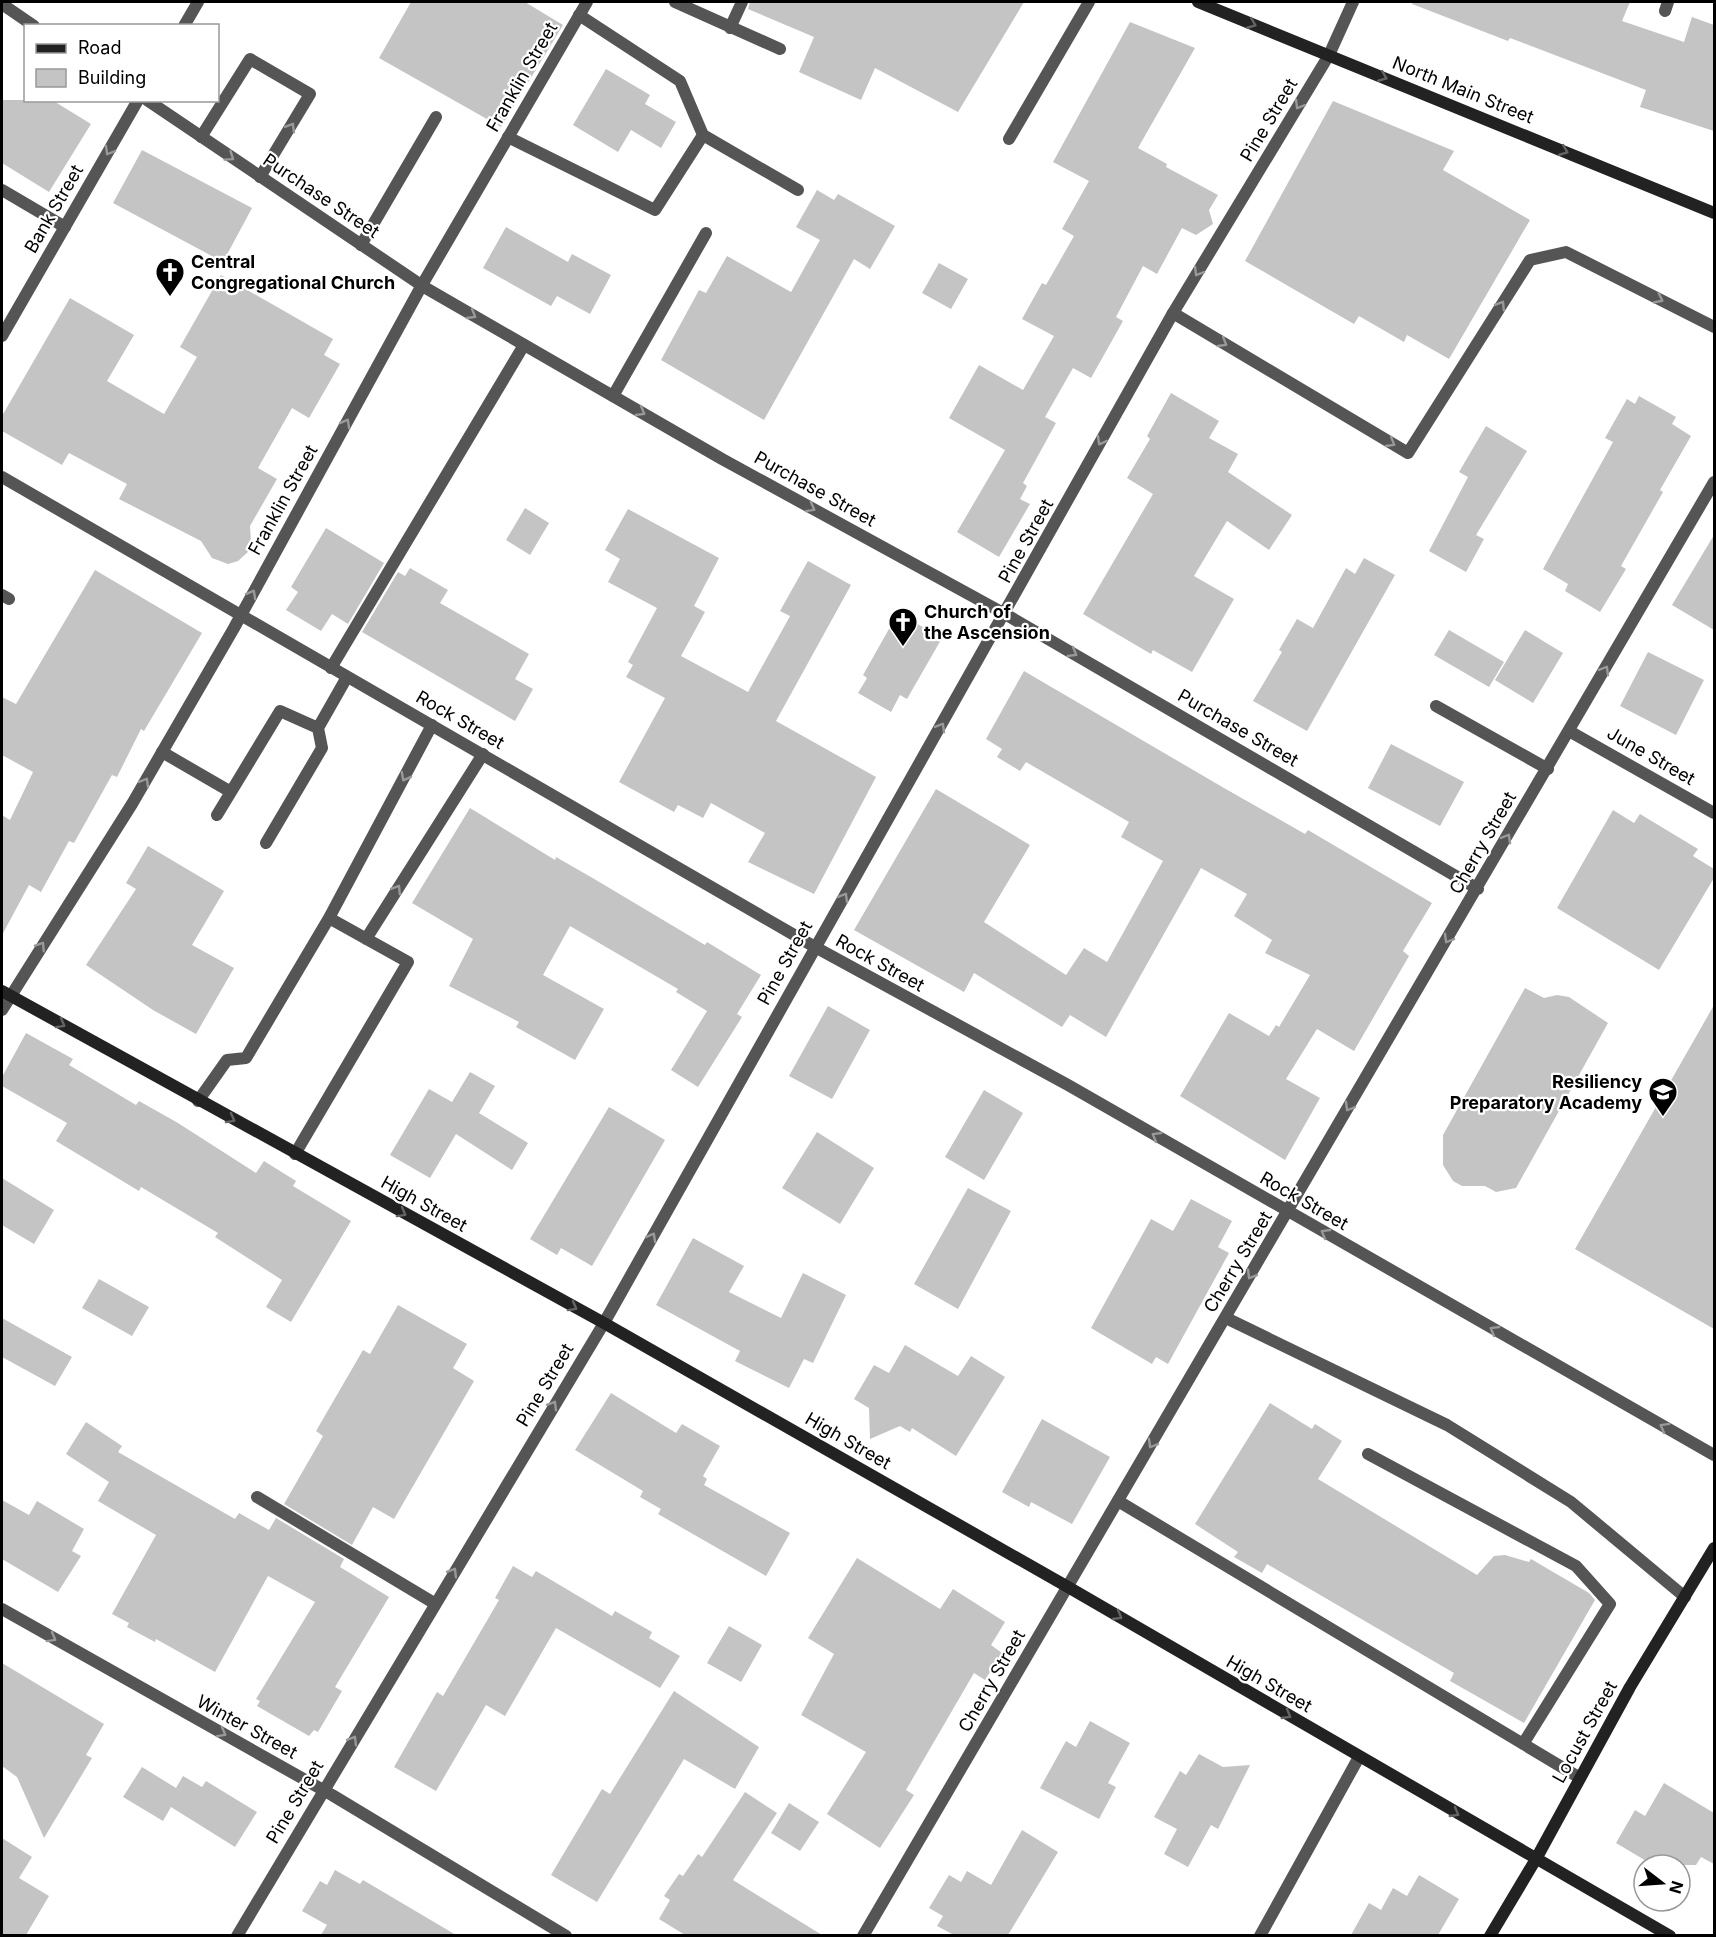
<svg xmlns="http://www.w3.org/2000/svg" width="1716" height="1937" font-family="Inter,sans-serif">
<rect width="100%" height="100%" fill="#fff"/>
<path fill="#c4c4c4" d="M411,2H525L563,25L501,127L379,58Z
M750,2H1024L958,112L875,68L861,100L799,72L814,37L748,9Z
M1413,2H1630L1622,21L1684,42L1692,17L1714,25V131L1640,107L1646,90L1510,38L1508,41L1412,4Z
M1130,22L1195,48L1138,148L1167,164L1166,167L1218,195L1209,210L1213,224L1196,235L1182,228L1157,274L1143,266L1116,317L1123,321L1091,378L1073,368L1045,417L1056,423L1023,483L1027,486L1020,499L1030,504L999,557L957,532L1005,450L949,418L979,365L1023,390L1054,336L1022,319L1042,283L1046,285L1074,236L1062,229L1089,181L1053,162Z
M606,69L650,95L645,104L676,122L661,148L631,130L618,152L573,125Z
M2,100H52L91,124L49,192L2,163Z
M1333,101L1454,151L1443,170L1530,220L1449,359L1407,335L1404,342L1359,316L1354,324L1245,261Z
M142,150L252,208L223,262L113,203Z
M817,190L834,200L838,194L895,226L870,269L854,259L764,420L661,360L699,290L706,293L727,256L791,292L820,240L796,227Z
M506,227L568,262L572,254L611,275L590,314L557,296L551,306L483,268Z
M939,263L968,279L951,309L922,293Z
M221,275L333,339L324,355L340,364L309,418L292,408L258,468L277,479L250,526L251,542L248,552L238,561L228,564L212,558L201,541L119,499L127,484L69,453L62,465L2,431V416L70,298L134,335L107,381L164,414L197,357L180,347Z
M1171,393L1219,421L1209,438L1238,454L1228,472L1292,515L1269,550L1227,521L1194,576L1234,599L1192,672L1153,650L1151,654L1083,614L1153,494L1127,478L1150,439L1147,436Z
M1639,396L1676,417L1672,424L1691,436L1660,490L1663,492L1621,566L1626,569L1600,612L1565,591L1568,584L1543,569L1613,442L1605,438L1627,399L1635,404Z
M1486,426L1527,451L1476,535L1484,539L1466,572L1429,551L1468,477L1459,472Z
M525,508L549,523L530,555L506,540Z
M628,509L719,558L694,606L705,612L681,656L748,692L790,616L780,611L808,561L851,585L776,721L876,777L814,894L748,862L765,833L711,803L703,818L678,805L674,812L619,782L665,698L626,677L633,665L628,662L657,608L608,582L620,559L605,550Z
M326,528L384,563L348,624L332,614L321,631L286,610L298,592L291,587Z
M1714,535V630L1672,605Z
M1364,558L1395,575L1307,731L1253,701L1282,652L1279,650L1297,619L1313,628L1346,568L1355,574Z
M410,568L448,590L440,603L529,654L515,679L533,689L515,721L362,632L398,572L405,576Z
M95,570L202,633L144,731L141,729L117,777L112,775L74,843L69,841L41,892L29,885L2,935V815L10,820L33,772L2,755V697L16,704Z
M898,613L942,638L907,699L900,695L891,712L858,693L867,678L863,675Z
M1449,630L1504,662L1489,687L1434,655Z
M1525,630L1563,653L1533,703L1495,680Z
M1648,652L1704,680L1676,735L1620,706Z
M1024,671L1224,788L1305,834L1308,830L1432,903L1403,951L1409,956L1354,1051L1317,1029L1286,1079L1320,1098L1285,1160L1180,1096L1229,1013L1269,1036L1276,1025L1279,1027L1310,975L1265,953L1272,940L1234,916L1247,894L1201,868L1106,1037L1070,1015L1062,1027L974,973L964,992L854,930L936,789L1030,845L984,922L1066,975L1084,948L1107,962L1163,861L1121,837L1129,822L1026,762L1020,771L997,757L1002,749L986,739Z
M1391,744L1464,782L1440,826L1368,788Z
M470,808L555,860L556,857L596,880L705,945L707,942L761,975L737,1014L742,1017L698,1087L671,1070L707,1011L676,992L678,989L570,926L543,975L604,1009L575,1060L516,1027L519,1022L449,986L473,939L412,903Z
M1613,810L1634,823L1640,814L1698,849L1693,856L1714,869V878L1659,970L1557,908Z
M148,846L224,891L192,945L234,968L196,1034L153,1010L86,965L136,889L126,883Z
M1525,988L1544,998L1557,995L1569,997L1608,1023L1516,1188L1496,1192L1485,1186H1462L1453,1181L1443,1165V1135Z
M1714,1005V1329L1575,1249Z
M828,1006L870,1030L832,1099L789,1076Z
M26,1033L73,1059L69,1065L136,1105L139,1101L178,1123L256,1173L264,1161L296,1181L293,1186L351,1221L291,1322L266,1307L282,1280L215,1237L218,1233L141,1187L139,1191L56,1141L67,1123L2,1086V1077Z
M470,1072L495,1086L479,1113L528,1143L512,1170L456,1134L430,1178L390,1155L429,1089L452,1102Z
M984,1090L1023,1113L984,1180L945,1157Z
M609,1107L665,1140L592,1266L561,1248L557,1255L530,1239Z
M817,1132L874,1168L840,1224L782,1188Z
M2,1178L54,1210L34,1244L2,1225Z
M968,1188L1011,1211L958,1309L914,1284Z
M1191,1199L1232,1221L1218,1247L1229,1253L1168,1364L1156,1357L1152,1364L1091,1328L1151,1219L1173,1231Z
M693,1238L744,1266L729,1292L781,1318L803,1273L846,1295L813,1363L804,1359L789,1388L735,1361L740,1351L656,1305Z
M99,1279L149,1307L132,1336L82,1308Z
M398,1305L467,1344L453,1368L474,1381L394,1519L373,1507L352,1545L284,1504L323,1436L316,1431L363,1350L370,1354Z
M2,1318L72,1357L55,1386L2,1357Z
M905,1345L958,1376L971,1356L1005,1377L956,1456L912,1428L910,1432L900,1426L870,1439L869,1408L854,1399L874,1365L889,1373Z
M611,1393L676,1433L682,1424L720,1446L703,1476L707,1479L704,1485L790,1533L766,1576L658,1514L661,1509L640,1497L643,1491L575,1450Z
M1270,1403L1312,1429L1315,1424L1342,1441L1318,1479L1477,1575L1494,1556L1505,1555L1529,1562L1531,1559L1589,1593L1595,1600L1524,1723L1450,1681L1454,1673L1267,1564L1262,1573L1234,1557L1238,1552L1195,1524Z
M1042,1419L1110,1457L1072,1524L1031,1502L1029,1507L1002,1492Z
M86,1422L122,1446L118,1452L235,1519L239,1513L269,1530L276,1518L344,1559L340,1567L389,1597L335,1687L342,1691L318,1732L314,1730L309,1736L257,1706L260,1701L256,1699L315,1602L268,1576L215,1672L156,1639L155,1642L127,1627L129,1623L112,1614L156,1535L98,1501L109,1482L66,1454Z
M2,1500L29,1515L37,1501L84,1529L72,1551L81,1556L58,1592L2,1559Z
M857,1558L940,1609L953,1589L1005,1622L991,1645L1002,1653L985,1680L974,1673L906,1790L914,1795L880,1848L827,1814L866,1752L801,1715L834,1654L808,1638Z
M513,1566L532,1577L536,1571L612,1616L615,1611L652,1632L649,1638L680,1656L660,1688L556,1628L505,1716L486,1705L436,1791L394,1767L437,1692L443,1696L499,1600L495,1598Z
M729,1626L762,1645L741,1682L707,1663Z
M2,1663L104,1724L86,1755L92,1758L44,1838L17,1777L2,1766Z
M674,1691L759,1747L735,1789L684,1759L597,1902L551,1875L602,1789L610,1794Z
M1090,1721L1130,1743L1108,1783L1116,1787L1099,1819L1040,1788L1066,1741L1076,1747Z
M1199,1754L1223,1767L1250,1765L1218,1829L1211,1825L1188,1867L1164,1854L1177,1829L1154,1817L1180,1771L1186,1775Z
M142,1767L176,1788L183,1776L202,1787L206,1781L257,1812L235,1847L171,1807L163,1821L123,1797Z
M1664,1783L1714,1813V1864L1701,1857L1696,1865H1653L1616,1843L1635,1810L1645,1816Z
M745,1792L777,1813L733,1880L822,1935H685L659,1919L670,1900L664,1896L679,1874L683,1876L698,1854L702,1857Z
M789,1803L819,1822L800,1851L771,1833Z
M1022,1830L1058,1852L1008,1935H954L937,1926L943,1916L929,1908L949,1875L961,1882L967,1871L991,1885Z
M2,1838L32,1857L19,1878L49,1896L26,1935H2Z
M335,1870L360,1884L363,1880L456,1935H321L327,1925L302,1911L320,1881L327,1885Z
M1419,1875L1459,1899L1438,1935H1351L1369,1903L1381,1910L1393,1888L1407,1896Z"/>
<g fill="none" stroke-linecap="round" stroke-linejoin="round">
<path stroke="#555" stroke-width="12" d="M675,2L780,49
M1665,11L1668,2
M579,15L680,81L703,135
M730,28L742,2
M201,137L250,59L310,94L260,177
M508,137L655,210L703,135L798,190
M1009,139L1089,2
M2,190L65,227
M361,245L436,117
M1173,313L1408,453L1530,260L1566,252L1714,327
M613,396L706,233
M2,595L9,599
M331,668L524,345
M1436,706L1548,769
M162,752L231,792
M217,815L280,711L318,728L347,677
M266,843L322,748L318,728
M366,939L483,754
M198,1101L227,1060L246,1058L329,918L432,725
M295,1154L408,962L329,918
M1226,1318L1447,1425L1571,1502L1685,1597
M1368,1454L1576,1566L1610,1604L1523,1744
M257,1497L434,1603
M1118,1501L1580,1778
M1260,1936L1359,1757"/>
<path stroke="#555" stroke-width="12" d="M2,4L34,26
M184,26L198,2
M147,100L424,287L722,459L1005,614L1478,889
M2,336L138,100
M2,477L815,947L1068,1085L1714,1455
M1569,731L1714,813
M2,1010L132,804L234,628L422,285L587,2
M2,1609L332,1795L566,1936
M237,1936L604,1323L1173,313L1329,55L1353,2
M863,1936L1714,482"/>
<path stroke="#222" stroke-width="12" d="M1198,2L1714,213
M2,991L604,1323L1068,1587L1670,1936
M1490,1936L1536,1859L1630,1687L1714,1548"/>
</g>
<defs><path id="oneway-chevron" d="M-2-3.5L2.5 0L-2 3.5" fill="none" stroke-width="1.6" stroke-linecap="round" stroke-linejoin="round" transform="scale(1.5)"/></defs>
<g stroke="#646464">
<use href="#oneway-chevron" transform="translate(1252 24) rotate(22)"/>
<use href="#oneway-chevron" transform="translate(1383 77) rotate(22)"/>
<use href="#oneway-chevron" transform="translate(1564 151) rotate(22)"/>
<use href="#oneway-chevron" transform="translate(61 1024) rotate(29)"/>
<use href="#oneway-chevron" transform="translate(231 1119) rotate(29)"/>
<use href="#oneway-chevron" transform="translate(402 1213) rotate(29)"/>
<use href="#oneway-chevron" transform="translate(573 1307) rotate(29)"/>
<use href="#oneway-chevron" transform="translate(1118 1616) rotate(30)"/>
<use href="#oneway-chevron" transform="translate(1287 1715) rotate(30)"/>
<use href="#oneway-chevron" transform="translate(1455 1813) rotate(30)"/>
</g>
<g stroke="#999">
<use href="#oneway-chevron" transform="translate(1299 105) rotate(121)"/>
<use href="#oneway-chevron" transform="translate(291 127) rotate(-59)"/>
<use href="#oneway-chevron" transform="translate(109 151) rotate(120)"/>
<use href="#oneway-chevron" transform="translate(230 157) rotate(34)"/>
<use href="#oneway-chevron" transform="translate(1198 272) rotate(121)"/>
<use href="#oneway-chevron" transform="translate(1659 299) rotate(27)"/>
<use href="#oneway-chevron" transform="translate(1501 305) rotate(-58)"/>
<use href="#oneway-chevron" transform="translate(472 315) rotate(30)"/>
<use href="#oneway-chevron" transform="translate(1223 343) rotate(31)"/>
<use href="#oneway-chevron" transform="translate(641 412) rotate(30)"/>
<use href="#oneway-chevron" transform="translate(346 423) rotate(-61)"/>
<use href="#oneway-chevron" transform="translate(1101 441) rotate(119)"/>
<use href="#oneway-chevron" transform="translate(1391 443) rotate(31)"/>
<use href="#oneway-chevron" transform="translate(811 508) rotate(29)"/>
<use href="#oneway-chevron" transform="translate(252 594) rotate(-61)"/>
<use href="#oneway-chevron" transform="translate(1073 653) rotate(30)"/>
<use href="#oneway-chevron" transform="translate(1605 670) rotate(-60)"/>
<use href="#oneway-chevron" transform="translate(941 727) rotate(-60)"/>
<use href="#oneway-chevron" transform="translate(405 777) rotate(118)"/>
<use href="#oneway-chevron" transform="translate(145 782) rotate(-60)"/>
<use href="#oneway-chevron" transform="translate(1507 838) rotate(-60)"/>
<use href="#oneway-chevron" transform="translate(397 889) rotate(-58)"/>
<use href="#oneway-chevron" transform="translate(844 897) rotate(-60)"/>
<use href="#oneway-chevron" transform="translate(1448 939) rotate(120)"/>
<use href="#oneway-chevron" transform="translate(41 946) rotate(-57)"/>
<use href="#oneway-chevron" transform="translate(1349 1107) rotate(120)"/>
<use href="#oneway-chevron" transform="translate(1156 1136) rotate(-150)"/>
<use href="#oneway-chevron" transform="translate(1325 1233) rotate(-150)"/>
<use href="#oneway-chevron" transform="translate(652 1237) rotate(-61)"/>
<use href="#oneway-chevron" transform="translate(1251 1275) rotate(121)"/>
<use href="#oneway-chevron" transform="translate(1494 1330) rotate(-150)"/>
<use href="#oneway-chevron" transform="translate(553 1405) rotate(-59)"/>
<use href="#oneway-chevron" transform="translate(1664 1427) rotate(-151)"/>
<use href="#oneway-chevron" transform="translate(1152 1444) rotate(120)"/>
<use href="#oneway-chevron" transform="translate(453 1572) rotate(-59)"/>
<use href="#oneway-chevron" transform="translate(52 1638) rotate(29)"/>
<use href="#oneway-chevron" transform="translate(222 1733) rotate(29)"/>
<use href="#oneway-chevron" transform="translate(353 1740) rotate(-59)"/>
</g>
<defs>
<g id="church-pin" transform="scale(1.5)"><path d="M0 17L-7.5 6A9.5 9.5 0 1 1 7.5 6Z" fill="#000" stroke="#fff"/><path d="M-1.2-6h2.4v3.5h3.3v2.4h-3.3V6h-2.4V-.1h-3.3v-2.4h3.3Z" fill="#fff"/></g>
<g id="school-pin" transform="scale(1.5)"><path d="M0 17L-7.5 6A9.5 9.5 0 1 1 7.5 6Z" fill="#000" stroke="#fff"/><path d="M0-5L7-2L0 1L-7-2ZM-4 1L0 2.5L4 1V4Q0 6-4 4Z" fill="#fff"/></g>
</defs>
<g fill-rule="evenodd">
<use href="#church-pin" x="170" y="272"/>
<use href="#church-pin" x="903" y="622"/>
<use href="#school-pin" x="1663" y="1092"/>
</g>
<g text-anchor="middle" stroke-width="4.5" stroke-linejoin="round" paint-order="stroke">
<g font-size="18" fill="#000" stroke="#fff">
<text transform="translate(522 77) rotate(-60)" y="6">Franklin Street</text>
<text transform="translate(1463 90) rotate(22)" y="6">North Main Street</text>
<text transform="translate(1269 120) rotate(-59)" y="6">Pine Street</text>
<text transform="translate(321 196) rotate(34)" y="6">Purchase Street</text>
<text transform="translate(54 209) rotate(-60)" y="6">Bank Street</text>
<text transform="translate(815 489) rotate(29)" y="6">Purchase Street</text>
<text transform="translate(283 500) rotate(-61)" y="6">Franklin Street</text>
<text transform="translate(1026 541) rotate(-61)" y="6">Pine Street</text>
<text transform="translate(460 720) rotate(30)" y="6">Rock Street</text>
<text transform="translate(1238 728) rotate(30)" y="6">Purchase Street</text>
<text transform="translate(1651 756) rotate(30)" y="6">June Street</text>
<text transform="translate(1483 843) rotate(-60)" y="6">Cherry Street</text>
<text transform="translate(785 963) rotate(-61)" y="6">Pine Street</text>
<text transform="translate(880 963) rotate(29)" y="6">Rock Street</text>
<text transform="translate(1304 1201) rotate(30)" y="6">Rock Street</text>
<text transform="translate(424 1204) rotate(29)" y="6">High Street</text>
<text transform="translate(1238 1262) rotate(-59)" y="6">Cherry Street</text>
<text transform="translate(545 1385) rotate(-59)" y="6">Pine Street</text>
<text transform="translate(848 1441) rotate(30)" y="6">High Street</text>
<text transform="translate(992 1681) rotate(-60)" y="6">Cherry Street</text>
<text transform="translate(1269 1684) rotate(30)" y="6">High Street</text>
<text transform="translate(247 1727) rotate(29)" y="6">Winter Street</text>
<text transform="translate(1585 1732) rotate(-61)" y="6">Locust Street</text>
<text transform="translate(295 1802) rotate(-59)" y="6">Pine Street</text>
</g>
<g font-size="18" font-weight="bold" fill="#000" stroke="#fff" text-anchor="start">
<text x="191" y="268">Central<tspan x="191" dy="21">Congregational Church</tspan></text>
<text x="924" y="618">Church of<tspan x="924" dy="21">the Ascension</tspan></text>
<text x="1642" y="1088" text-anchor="end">Resiliency<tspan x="1642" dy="21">Preparatory Academy</tspan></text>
</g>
</g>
<rect width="1716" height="1937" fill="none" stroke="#000000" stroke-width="6"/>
<rect x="24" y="24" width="195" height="78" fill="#ffffff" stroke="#999999" stroke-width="1.5"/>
<rect x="36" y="44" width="30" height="9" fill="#222222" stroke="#999999" stroke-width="1.5"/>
<text x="78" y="54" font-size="18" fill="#000000">Road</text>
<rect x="36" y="69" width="30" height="18" fill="#c4c4c4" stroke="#999999" stroke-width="1.5"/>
<text x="78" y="84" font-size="18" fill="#000000">Building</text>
<g transform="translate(1662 1883) rotate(107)"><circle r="28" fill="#ffffff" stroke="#999999" stroke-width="1.5"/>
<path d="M0-4.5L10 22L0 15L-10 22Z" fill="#000000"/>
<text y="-9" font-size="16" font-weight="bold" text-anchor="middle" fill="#000000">N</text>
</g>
</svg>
